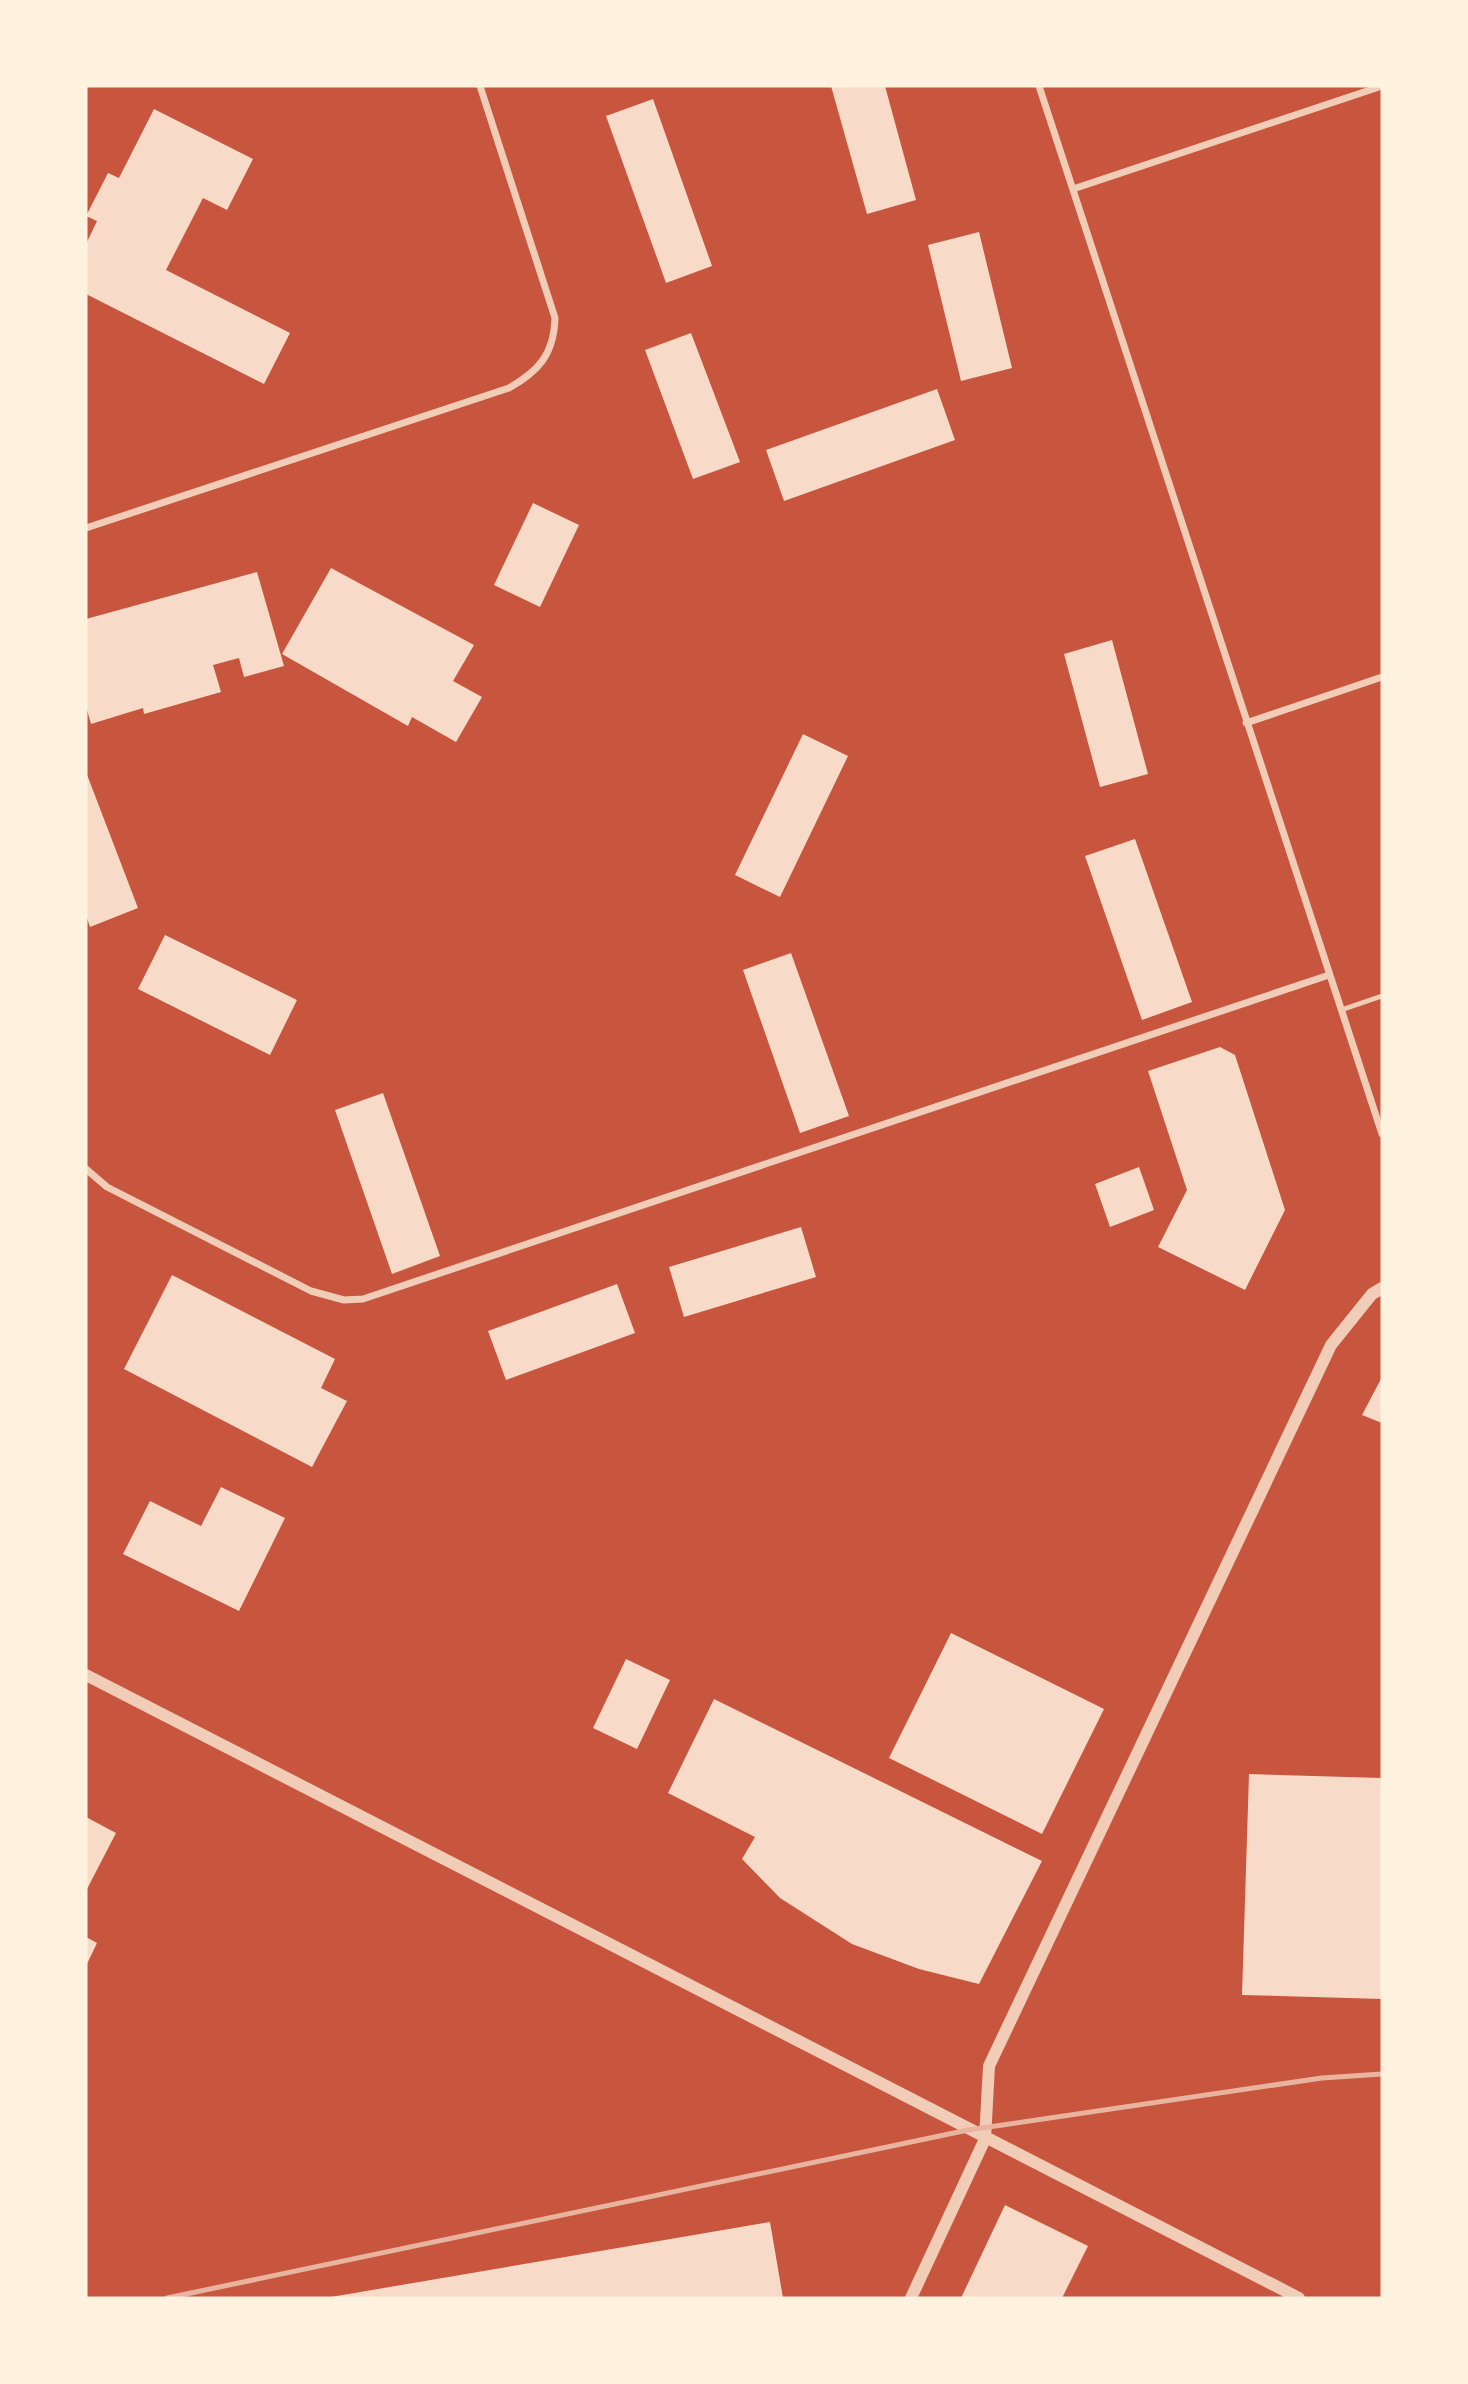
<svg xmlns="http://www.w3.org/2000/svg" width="1468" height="2384" font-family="'Alegreya Sans',sans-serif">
<rect width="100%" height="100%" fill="#c8553d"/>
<path fill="#f7dbc8" d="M831,86H885L916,200L867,214Z
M653,99L712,266L666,283L606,116Z
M154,109L253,159L227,210L203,198L166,270L290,333L264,384L86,294V244L97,221L86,216L108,173L119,178Z
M979,232L1012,368L961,381L928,245Z
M691,333L740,462L693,479L645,350Z
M937,389L955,440L784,501L766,450Z
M533,503L579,525L540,607L494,585Z
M331,568L474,645L453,681L482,697L456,742L412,717L408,726L282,654Z
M257,572L284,666L244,677L239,658L213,665L221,692L144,714L143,708L91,724L86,706V619Z
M1112,640L1148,774L1100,787L1064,654Z
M803,734L848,756L780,897L735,875Z
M86,772L138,908L90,927L86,915Z
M1135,839L1192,1002L1142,1020L1085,856Z
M165,935L297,1000L270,1055L138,989Z
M791,953L849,1116L800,1133L743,970Z
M1220,1047L1235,1055L1285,1210L1245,1290L1158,1247L1187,1190L1148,1071Z
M383,1093L440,1256L392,1274L335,1110Z
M1139,1167L1154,1210L1110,1227L1095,1184Z
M801,1227L816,1277L684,1317L669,1267Z
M172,1275L335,1359L321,1388L347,1401L312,1467L124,1369Z
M617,1284L635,1333L506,1380L488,1331Z
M1382,1377V1423L1362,1415Z
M221,1487L285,1518L239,1611L123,1554L150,1501L201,1526Z
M951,1633L1104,1709L1042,1834L889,1758Z
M626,1659L670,1680L637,1749L593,1728Z
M714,1699L1042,1861L979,1984L919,1969L852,1944L780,1898L742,1859L755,1837L668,1793Z
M1249,1774L1382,1778V1999L1242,1995Z
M86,1817L116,1833L86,1891Z
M86,1937L97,1943L86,1966Z
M1005,2205L1088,2246L1062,2298H961Z
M770,2222L783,2298H331V2297Z"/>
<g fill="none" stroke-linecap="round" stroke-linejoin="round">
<path stroke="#f1ccb7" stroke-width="5" d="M1341,1010L1382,996"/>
<path stroke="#f1ccb7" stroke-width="7" d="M1039,86L1382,1134
M1073,189L1382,86
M86,528L509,388C539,371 554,354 555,318L480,86
M1246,723L1382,677
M86,1169L107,1187L311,1291L344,1300L363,1299L1329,975"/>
<path stroke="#f1ccb7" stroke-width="12" d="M86,1675L1299,2298
M911,2298L985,2139L989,2066L1331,1345L1372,1294L1382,1288"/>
<path stroke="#e9b49f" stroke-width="5" d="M167,2298L968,2130L1322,2078L1382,2074"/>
</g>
<rect width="1468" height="2384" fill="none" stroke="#fff3e0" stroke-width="175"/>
</svg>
